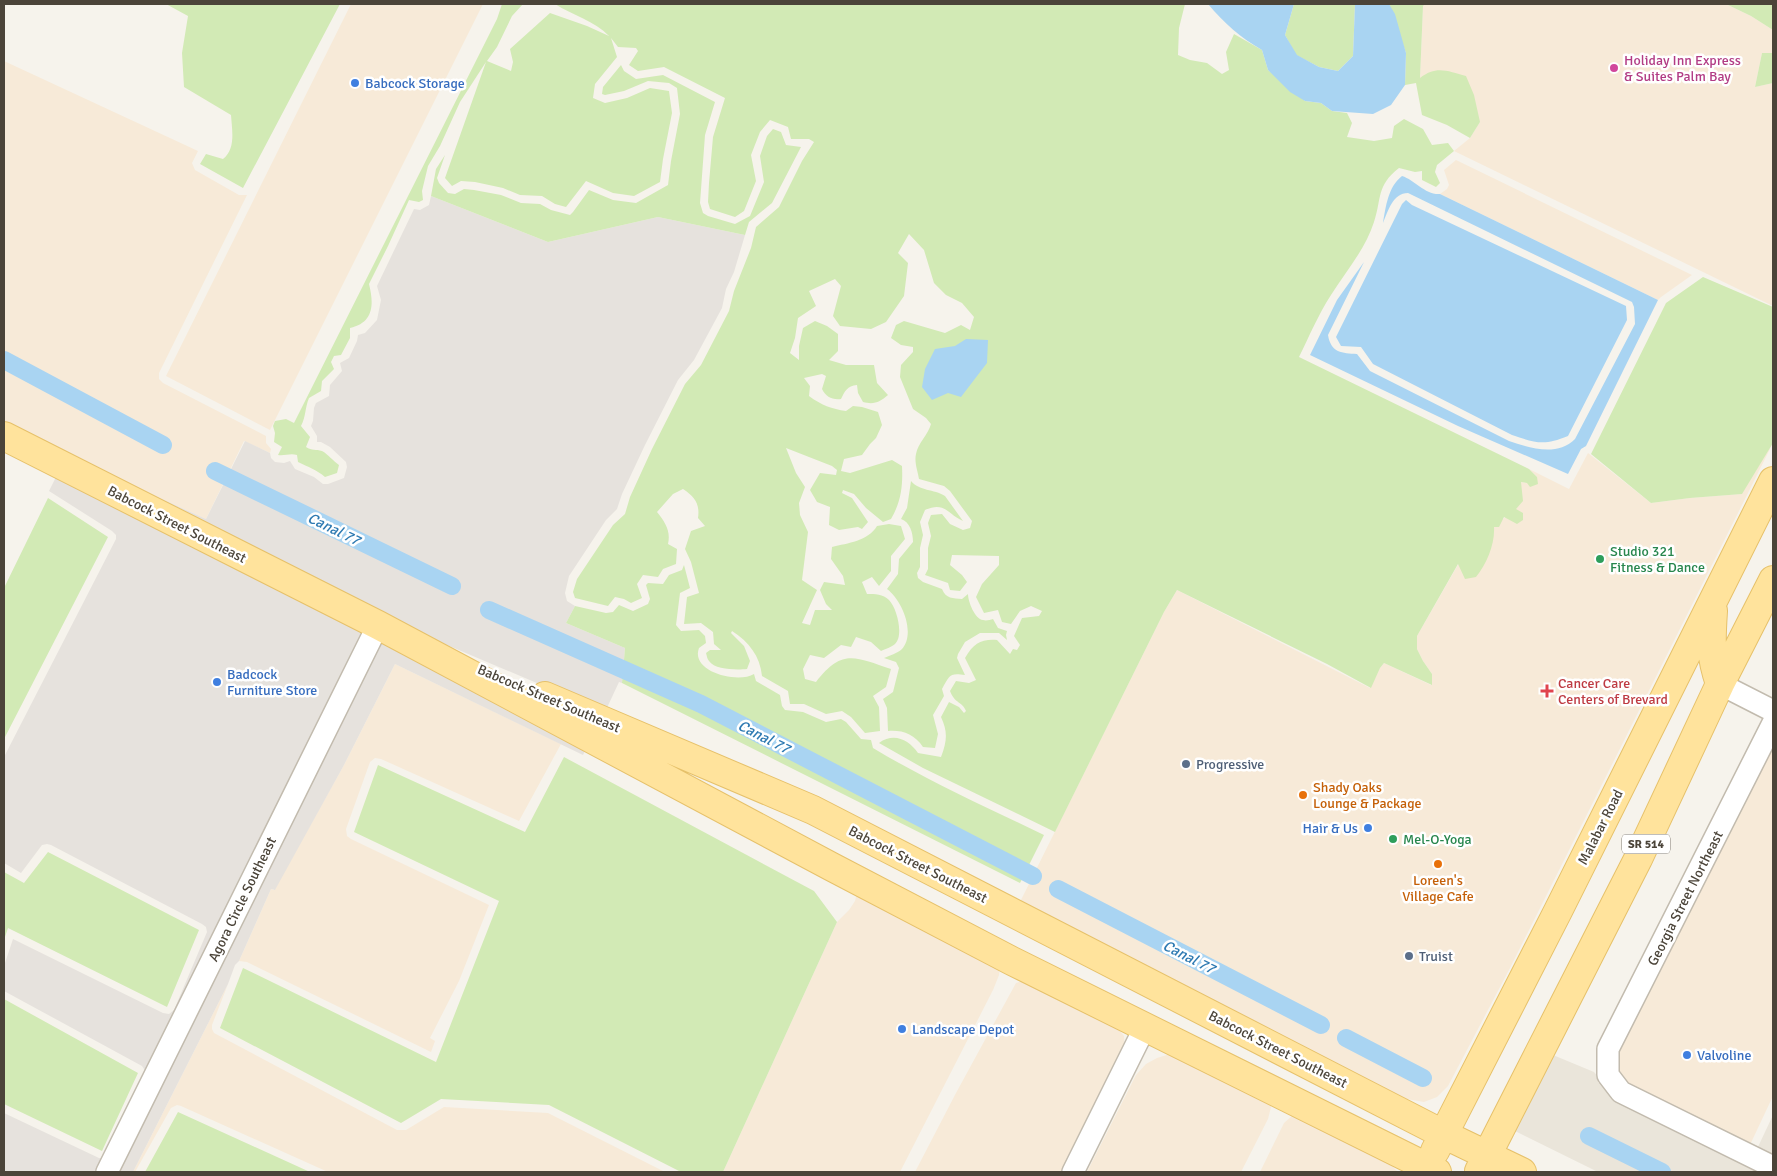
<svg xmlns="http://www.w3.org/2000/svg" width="1777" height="1176" font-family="Signika,sans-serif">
<rect width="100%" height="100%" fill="#f6f3ec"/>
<path fill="#eae5da" d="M1553,1055L1594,1072L1598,1077V1083H1603L1763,1172H1598L1515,1131Z
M1773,1115V1158L1757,1149Z"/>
<path fill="#f7ead8" d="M351,4H483L270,430L166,376Z
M1425,4H1726L1751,16L1773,30V53H1762L1755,87L1773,83V306L1454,151L1470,138L1480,122L1420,79L1423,6Z
M4,61L198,151L192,163L195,170L239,195H247L159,373V379L163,383L266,436V443L271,449L270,453L244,441L206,519L89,466L4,423Z
M1456,160L1692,275L1661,297L1658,300L1440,194L1447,189L1449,185L1444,170Z
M1773,443L1510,968L1448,1086L1437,1097L1424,1102L1401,1098L1018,906L1164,612L1177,590L1370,688L1380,668L1384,663L1431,685L1432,674L1423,661L1417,649V636L1459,563L1494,526L1516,509L1521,482L1527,483L1537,477L1529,469L1569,489L1588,453L1651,503L1690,498L1741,494Z
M395,664L561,744L519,821L381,759L375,758L370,762L346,829L347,836L351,839L489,905L459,981L430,1038L435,1041L431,1052L247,962L239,961L271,889L274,890L344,765Z
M1773,741V1096L1749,1147L1628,1086L1620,1074L1618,1053Z
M857,893L1000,966L999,975L993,990L900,1172H723L837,922L849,910L855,901Z
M1025,980L1115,1025L1124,1036L1125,1055L1070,1172H915L956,1093L1016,983Z
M228,984L212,1025V1029L214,1033L397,1130H406L444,1107L548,1113L665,1172H328L181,1106L177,1105L171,1108L135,1172H133Z
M1170,1054L1268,1101L1271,1107L1268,1119L1241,1172H1087L1136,1075L1146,1064L1157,1058Z
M1294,1114L1385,1159L1398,1172H1260L1284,1123Z"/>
<path fill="#e6e2dd" d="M431,196L548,242L658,217L745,235L734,272L726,289L722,308L694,360L678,380L645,445L622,494L617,509L606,520L569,576L565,593L567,601L575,606L566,623L625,648L622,683L619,682L605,712L381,617L89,466L206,519L245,441L270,453L271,458L275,462L284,463L290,461L295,469L314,477L323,484H328L344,478L347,467L346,462L330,447L321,442H317V436L311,426L313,421L314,408L316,403L329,396L330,385L342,371L340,363L349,358L357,341L358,335L365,333L377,320L381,300L377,286L414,209L420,210L429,205Z
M58,473L587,747L583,755L395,664L344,765L275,890L271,889L239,961L235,965L228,984L133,1172H4V1113L99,1158L104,1159L146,1072L142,1066L4,991V966L13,939L163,1013L169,1014L174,1010L207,932L206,927L202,924L51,845L47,844L42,845L21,873L4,863V757L116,539V535L112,531L49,491Z"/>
<path fill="#d2eab5" d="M166,4H340L243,188L200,164L206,154L223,159C236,149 232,130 231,115L184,87L182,53L188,16Z
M502,4H523L512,16L497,47L487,61L511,71L513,62L510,49L550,13L587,26L609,36C595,21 572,15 555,4H1185L1179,28L1178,55L1190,60L1207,63L1222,74L1229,70L1226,52L1234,34L1262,50L1268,70L1305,101L1321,103L1332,111L1347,113L1352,123L1347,137L1374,141L1392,138L1394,126L1404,119L1423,129L1432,145L1448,143L1454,151L1437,165L1435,172L1440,183L1436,187L1422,180V171L1415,172L1399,168C1376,186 1382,198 1374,222C1365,250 1346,271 1331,295C1318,315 1309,337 1299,357L1529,469L1537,477L1538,484L1530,487L1527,483L1521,482L1523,501L1516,509L1523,513V520L1517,524L1504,517L1499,527H1494C1495,544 1487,563 1476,577L1465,579L1458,564L1417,636V649L1423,661L1432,674V685L1384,663L1380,668L1371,688L1327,664L1177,590L1164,612L1055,832L923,768L879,743C894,732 909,740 918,753L941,757C947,741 948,732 941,717L949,702L959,707L964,713L966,711C962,701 955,704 950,691L956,681L969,683L976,680L965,658C974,643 981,639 997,640L1010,654L1013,649L1017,650L1020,645L1014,636L1022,618L1039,616L1042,611L1031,606L1020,611L1011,624L1002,622L998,610L984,613L976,597L982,584L999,565V556L952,555L950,565L962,575L967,582L960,591L950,590L948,583L925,575L928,569V548L931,536L928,523L931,515L942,514L950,524L963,530L970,528L972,521L950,491L944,486L919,479C918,472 914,462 916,454C918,443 928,435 931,424L926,418L913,409L900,377L901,365L913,352V347L901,345L891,338L896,325L904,321L945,333L961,325L970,330L974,317L962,303L946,295L934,283L924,250L909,234L898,253L908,263L904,296L886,322L871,329L840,326L833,316L841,286L835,279L809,291L816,306L798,318L795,338L790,353L799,360V346L803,328L815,321L827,326L838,334V351L829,360L846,365H874L877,383L888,395C880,402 874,405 863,402L858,393L857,385C847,386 845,391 841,399C832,400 826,397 822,389L826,376L822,374L804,378L810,386L809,396C821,405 832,409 846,411L853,406L862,407L878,412L882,425L876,438L870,444L862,455L844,459L841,471L850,473L892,460L902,466C903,486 901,502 891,519L883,522L866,508L854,494L843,490L842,493L852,498L868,522L862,529L858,527L839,530L829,525L830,507L817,502L810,490L820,473L836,475L837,470L832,466L786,448L796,473L805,487L799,503L800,515L808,532L802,580L817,590L802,623L810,625L815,610H832L826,604L820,590L824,582L845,585L843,576L831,559L832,547C848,543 868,541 877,526L889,524L901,526L905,539L891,556V571L879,586L872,577L862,582L867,594C875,594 883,594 889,600C897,608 904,636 895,644C892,647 885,649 881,651L871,642L856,637L851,647L841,645L824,658L810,655L803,669L805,679L816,682C842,648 855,657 891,669L886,687L873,696L879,707L880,731L865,733L851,717L842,711L826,714L804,704H790L788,691L762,676C760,656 749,642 732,631L731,633L744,646L750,661L747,669C737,670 715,670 709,661C707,659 707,656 706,653L710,650H721L714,644L713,632L701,623L684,624L687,597L699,593L691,562L685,549L691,531L705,526L698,518C700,504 695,497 683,489L673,494L657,512C665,522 671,531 668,544L677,549L676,564L663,569L658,577L643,575L637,584L642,598L631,603L624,599L615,597L608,606L575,598L573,592L577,579L613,525L625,514L630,497L652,449L685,384L701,365L729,311L734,291L751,248L756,227L779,207L802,161L814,142L809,139H791L788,127L770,120L760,132L751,155L756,181L744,211L735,217L710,209L708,202L709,183L713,137L725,98L664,67L638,71L629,65L638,51L636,48L618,47L611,38L617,57L595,84L593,98L605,103L627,98L650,88L669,91L672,113L663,159L660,182L634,196L613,193L586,181L566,207L555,204L542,196L520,195L503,188L475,182L461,181L452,186L445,178L486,62L460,102L440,146L428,166L422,191L423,200L419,202L409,200L388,246L369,284C374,304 374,323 350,328V338L341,355L334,356L331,362L334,369L322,381L321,391L309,398C305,407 306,417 301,426L310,437L306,447C312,451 316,449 322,451C328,454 333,461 339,465L337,473L325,477C317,470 308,467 298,462L297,455C290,453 285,456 278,455L282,447L274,442L275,433L273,426L275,421L286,419L294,423L497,19Z
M1294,4H1355L1353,56L1338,71L1319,67L1296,55L1285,35Z
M1389,4H1425L1423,6L1420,78C1436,65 1448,71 1466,76L1474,95L1480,122L1470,138L1447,125L1422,115L1416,83L1405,85L1406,53Z
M1726,4H1773V30L1751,16Z
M1762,53H1773V83L1755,87Z
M621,65L624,71L636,79L663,75L715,102L705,135L700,203L703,213L708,216L735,224L750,216L764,182L760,156L767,136L773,129L781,132L786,145L801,147L772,203L749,222L745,235L658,217L548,242L431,196L436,169L445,155L437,178L439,183L448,193L455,194L464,189L474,190L501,195L521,203L540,204L551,210L570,215L573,212L589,190L613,200L636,203L668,185L671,161L680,114L677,88L669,83L648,81L624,91L605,95L602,94L603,87Z
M1703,277L1773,307V443L1742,494L1690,498L1651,503L1591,454L1666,303Z
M911,481C919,491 934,489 945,496L963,521C947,514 945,501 925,510L920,522L923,535L920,548V567L917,573L918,578L923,582L942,589C946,599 953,598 962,599L968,594C968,602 975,619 983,620C986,621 990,620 993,619L998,628L1007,631L1006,635L1007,640L999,633H980L965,642L958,654L957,658L965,675C949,673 950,675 942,689L944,696L933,715L938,734L935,748L923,747C914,734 903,730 888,731L887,708L883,699L893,692L899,668L896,662L884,658C889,656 898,653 902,649C916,633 902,600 887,589L898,574L899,559L913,542C913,533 910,522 901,519L907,508Z
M48,498L108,537L4,739V588Z
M684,565L690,588L680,593L676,625L681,631L699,630L705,636L706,643L699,648C690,672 738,684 754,674L756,681L780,695L782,706L785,710L803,712L826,722L841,719L846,722L861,739L871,740L873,748C928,781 986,807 1044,835L1020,883L622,683L625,648L566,623L575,606L606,613L613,612L619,605L633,611L648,604L650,599L646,585L648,583L663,584L669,575L682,570Z
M564,757L814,891L837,922L723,1172H681L549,1105L441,1099L401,1123L220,1028L243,968L436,1062L499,901L354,832L378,765L525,832Z
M48,852L199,930L167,1007L8,928L4,940V872L24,883Z
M4,999L138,1073L102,1151L4,1104Z
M178,1112L310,1172H145Z"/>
<path fill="#a9d4f2" d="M1208,4H1294L1285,35L1297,55L1319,67L1338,71L1353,56L1355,4H1389L1395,14L1406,53L1405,85L1391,105L1373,114L1332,111L1321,103L1305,101L1290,92L1268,70L1262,50C1241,38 1224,23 1208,4Z
M1402,176C1415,180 1425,195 1440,194L1658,300L1586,446L1581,449L1568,474L1458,426L1310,355L1337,300L1364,262L1328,335C1331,353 1342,353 1357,354L1370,371L1509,441C1530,448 1557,457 1575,439L1635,324L1634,307L1632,302L1408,193C1393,193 1388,211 1383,223C1386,206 1388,187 1402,176Z
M1406,200L1412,205L1626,306L1627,320L1568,436C1544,446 1536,443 1512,435L1373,364L1361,347L1341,346L1336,337L1402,204Z
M966,339L988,340L987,363L961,397L948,393L932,400L922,387L925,369L935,349L955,346Z"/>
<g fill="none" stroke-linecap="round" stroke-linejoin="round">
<path stroke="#a9d4f2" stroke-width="18" d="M4,360L163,445
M215,471L452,586
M489,610L701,704L1033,876
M1058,889L1321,1025
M1346,1038L1423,1078
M1589,1136L1662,1172"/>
<g stroke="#c2bbae" stroke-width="24">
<path id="minor" d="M1720,684L1773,711
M1773,723L1608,1049V1075L1621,1092L1773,1167
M107,1172L378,625
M1073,1172L1145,1027"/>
</g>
<g stroke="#e6c16a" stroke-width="30">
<path id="major" d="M4,436L378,625L832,867L1012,961L1437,1172
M1713,611C1711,641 1710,655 1720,684
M545,696L813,810L1443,1134L1522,1172
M1435,1151L1558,911L1773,481
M1479,1171L1638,859L1720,684L1773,580"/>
</g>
<use href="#minor" stroke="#fff" stroke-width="21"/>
<use href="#major" stroke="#ffe39c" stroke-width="28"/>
</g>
<circle fill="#d1479c" stroke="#fff" stroke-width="2" cx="1614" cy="68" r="5"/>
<g fill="#3f7fe0" stroke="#fff" stroke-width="2">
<circle cx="355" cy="83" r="5"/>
<circle cx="217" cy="682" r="5"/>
<circle cx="1368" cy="828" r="5"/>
<circle cx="902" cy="1029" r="5"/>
<circle cx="1687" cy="1055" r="5"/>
</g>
<g fill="#2e9e5b" stroke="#fff" stroke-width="2">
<circle cx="1600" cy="559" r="5"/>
<circle cx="1393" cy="839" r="5"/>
</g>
<path fill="#e0444e" stroke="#fff" stroke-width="2" d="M1544.5 683.5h5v5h5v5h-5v5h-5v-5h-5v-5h5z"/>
<g fill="#5c6f8a" stroke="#fff" stroke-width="2">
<circle cx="1186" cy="764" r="5"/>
<circle cx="1409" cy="956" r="5"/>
</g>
<g fill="#e8710a" stroke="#fff" stroke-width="2">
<circle cx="1303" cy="795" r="5"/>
<circle cx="1438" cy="864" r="5"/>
</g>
<g text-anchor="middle" stroke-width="5" stroke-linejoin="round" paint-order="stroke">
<rect fill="#fff" stroke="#817c74" stroke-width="1" x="1622" y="834.5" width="48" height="19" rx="4"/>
<g font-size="12" font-weight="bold" fill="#4b4439">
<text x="1646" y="848">SR 514</text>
</g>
<g font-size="14" fill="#b23c85" stroke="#fff" text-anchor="start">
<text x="1624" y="65">Holiday Inn Express<tspan x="1624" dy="16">&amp; Suites Palm Bay</tspan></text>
</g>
<g font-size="14" fill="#366cbe" stroke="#fff" text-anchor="start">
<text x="365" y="88">Babcock Storage</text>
<text x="227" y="679">Badcock<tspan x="227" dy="16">Furniture Store</tspan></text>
<text x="1358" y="833" text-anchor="end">Hair &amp; Us</text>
<text x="912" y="1034">Landscape Depot</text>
<text x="1697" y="1060">Valvoline</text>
</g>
<g font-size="14" fill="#4b4439" stroke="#fff">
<text transform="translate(177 524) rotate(27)" y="5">Babcock Street Southeast</text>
<text transform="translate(549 698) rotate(23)" y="5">Babcock Street Southeast</text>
<text transform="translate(1600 827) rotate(-63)" y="5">Malabar Road</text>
<text transform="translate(918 864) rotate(27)" y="5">Babcock Street Southeast</text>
<text transform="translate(1685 898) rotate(-63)" y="5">Georgia Street Northeast</text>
<text transform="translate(242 899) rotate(-64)" y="5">Agora Circle Southeast</text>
<text transform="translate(1278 1049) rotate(27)" y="5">Babcock Street Southeast</text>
</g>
<g font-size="14" fill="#27864d" stroke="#fff" text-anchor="start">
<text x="1610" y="556">Studio 321<tspan x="1610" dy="16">Fitness &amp; Dance</tspan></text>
<text x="1403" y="844">Mel-O-Yoga</text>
</g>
<g font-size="14" fill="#be3a42" stroke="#fff" text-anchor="start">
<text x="1558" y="688">Cancer Care<tspan x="1558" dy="16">Centers of Brevard</tspan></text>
</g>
<g font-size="14" fill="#4e5e75" stroke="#fff" text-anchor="start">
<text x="1196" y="769">Progressive</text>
<text x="1419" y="961">Truist</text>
</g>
<g font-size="14" fill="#c56008" stroke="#fff" text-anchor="start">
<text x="1313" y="792">Shady Oaks<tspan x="1313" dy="16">Lounge &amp; Package</tspan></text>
<text x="1438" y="885" text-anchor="middle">Loreen's<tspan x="1438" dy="16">Village Cafe</tspan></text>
</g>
<g font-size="15" font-style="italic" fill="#2e7ab2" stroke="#fff">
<text transform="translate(334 529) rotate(26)" y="5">Canal 77</text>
<text transform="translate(764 737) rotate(27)" y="5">Canal 77</text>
<text transform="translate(1189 957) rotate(27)" y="5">Canal 77</text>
</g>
</g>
<rect width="1777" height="1176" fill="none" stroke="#4b4439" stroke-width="10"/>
</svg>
